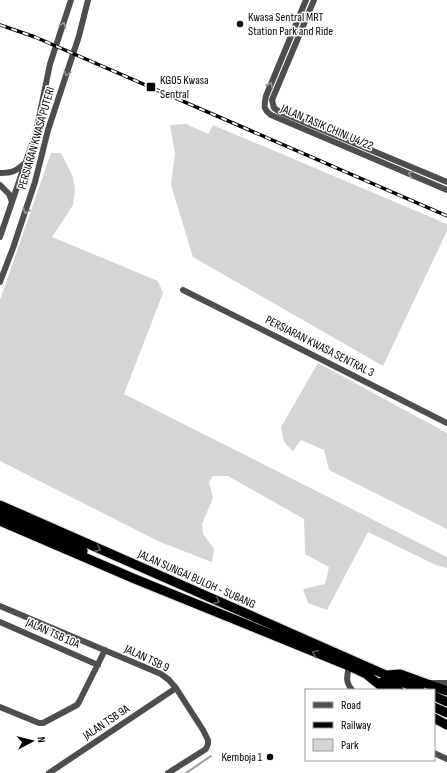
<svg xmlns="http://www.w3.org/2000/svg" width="447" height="773" font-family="'Sofia Sans Condensed',sans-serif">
<rect width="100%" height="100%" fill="#fff"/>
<path fill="#d5d5d5" d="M186,124L208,134L213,125L447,224V231L383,366L193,257L171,185L175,153L170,125Z
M51,153H61L73,177L75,189L73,205L52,237L158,281L163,293L124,394L447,557V568L436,565L368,532L327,610L308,603L303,589L325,584L329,567L305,554L304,519L228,476H213L209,482L213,498L202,524L203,534L214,549L212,562L160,542L0,461V300Z
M318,363L447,433V529L329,470L324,450L301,440L293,451L284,442L281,427Z"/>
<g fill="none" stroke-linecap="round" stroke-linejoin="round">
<path stroke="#9c9c9c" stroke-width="2" d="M186,773L211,756"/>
<g stroke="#dbdbdb" stroke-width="11">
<path id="highway" d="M0,505L420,690
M0,513L83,551
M0,521L135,579L349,666L366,674L386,690
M387,675L400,674L447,691
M382,682L399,690
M434,696L447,702
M434,707L447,713
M434,718L447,725"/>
</g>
<path stroke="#4e4e4e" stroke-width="6" d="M306,0L266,96C264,106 263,109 271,115L447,190
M314,0L272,100L274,108L280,112L447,182
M0,173C13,173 16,171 25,163
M0,185L9,194L12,202
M0,237L36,132L50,64L71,0
M0,282L13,248L35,182L48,130L79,36L88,0
M183,290L277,337L447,423
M0,606L161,674L169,680L176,688L203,730L208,740V744L206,749L168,773
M0,622L98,665
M349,666C347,677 345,681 352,690
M430,683H447
M0,707L39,723H43L77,705L79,702L105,650
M434,753L447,759
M49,773L176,688"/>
<use href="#highway" stroke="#000" stroke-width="9"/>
<g stroke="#000" stroke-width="3.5">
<path id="rail" d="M0,25L35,37L447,216"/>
</g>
<use href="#rail" stroke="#fff" stroke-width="2" stroke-dasharray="6" stroke-linecap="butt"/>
</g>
<defs><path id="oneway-chevron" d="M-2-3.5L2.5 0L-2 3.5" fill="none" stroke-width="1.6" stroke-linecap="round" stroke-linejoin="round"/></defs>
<g stroke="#959595">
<use href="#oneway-chevron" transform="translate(63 25) rotate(-71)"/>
<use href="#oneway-chevron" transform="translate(67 73) rotate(108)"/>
<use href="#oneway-chevron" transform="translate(270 85) rotate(-67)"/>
<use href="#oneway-chevron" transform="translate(411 174) rotate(-157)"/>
<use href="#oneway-chevron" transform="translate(26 211) rotate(108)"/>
</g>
<g stroke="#595959">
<use href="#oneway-chevron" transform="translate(98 549) rotate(24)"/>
<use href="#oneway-chevron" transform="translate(217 601) rotate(24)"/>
<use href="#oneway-chevron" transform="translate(315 653) rotate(-158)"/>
</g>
<g fill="#000" stroke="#fff" stroke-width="1.5">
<circle cx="240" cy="24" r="4"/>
<rect x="146" y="82" width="10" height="10" rx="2"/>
<circle cx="270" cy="757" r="4"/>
</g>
<g text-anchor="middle" stroke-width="3" stroke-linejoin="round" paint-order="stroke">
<g font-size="12" fill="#000" stroke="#fff" text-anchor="start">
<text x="248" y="21">Kwasa Sentral MRT<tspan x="248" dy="14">Station Park and Ride</tspan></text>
<text x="160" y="84">KG05 Kwasa<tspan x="160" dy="14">Sentral</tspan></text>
<text x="262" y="761" text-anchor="end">Kemboja 1</text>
</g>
<g font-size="12" fill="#000" stroke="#fff">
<text transform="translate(327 127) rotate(23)" y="4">JALAN TASIK CHINI U4/22</text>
<text transform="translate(36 138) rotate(-74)" y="4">PERSIARAN KWASA PUTERI</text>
<text transform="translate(320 346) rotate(27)" y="4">PERSIARAN KWASA SENTRAL 3</text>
<text transform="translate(197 579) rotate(24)" y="4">JALAN SUNGAI BULOH - SUBANG</text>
<text transform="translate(53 633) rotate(24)" y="4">JALAN TSB 10A</text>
<text transform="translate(147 658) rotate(25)" y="4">JALAN TSB 9</text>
<text transform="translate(106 722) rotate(-34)" y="4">JALAN TSB 9A</text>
</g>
</g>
<rect x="305" y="689" width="130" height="72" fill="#ffffff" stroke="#999999"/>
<rect x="313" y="702" width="20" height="6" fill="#4e4e4e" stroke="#999999"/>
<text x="341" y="709" font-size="12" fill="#000000">Road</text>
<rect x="313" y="722" width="20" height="6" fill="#000000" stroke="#999999"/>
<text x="341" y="729" font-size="12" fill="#000000">Railway</text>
<rect x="313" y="739" width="20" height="12" fill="#d5d5d5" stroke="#999999"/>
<text x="341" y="749" font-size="12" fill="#000000">Park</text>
<g transform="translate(32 741) rotate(83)" stroke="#ffffff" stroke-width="3" paint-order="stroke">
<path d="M0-3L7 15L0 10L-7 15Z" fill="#000000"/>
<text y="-6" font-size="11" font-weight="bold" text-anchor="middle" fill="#000000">N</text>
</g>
</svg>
